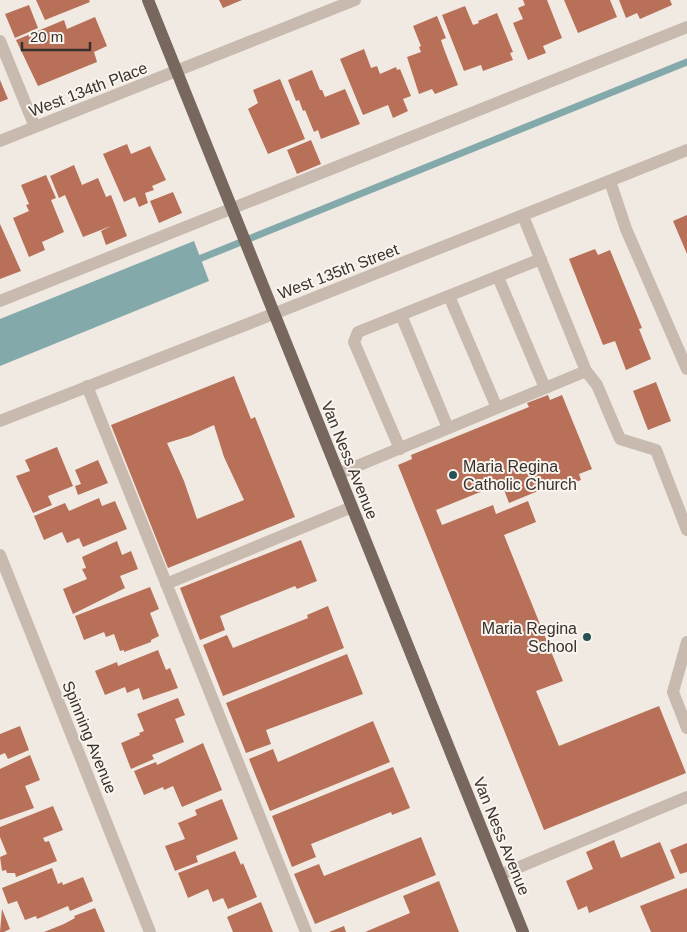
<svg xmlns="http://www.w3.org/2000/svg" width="687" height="932" font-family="Helvetica,sans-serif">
<rect width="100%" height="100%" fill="#f1eae2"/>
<path fill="#84a9ab" d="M194,241L209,281L0,366V319Z"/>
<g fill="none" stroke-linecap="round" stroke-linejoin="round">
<path stroke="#84a9ab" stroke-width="7" d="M194,261L687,62"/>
</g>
<path fill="#b87059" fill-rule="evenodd" d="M36,0H89L90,2L45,20Z
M219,0H242L223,8Z
M523,0H547L562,38L543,46L546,53L528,60L513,23L523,19L518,8L525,5Z
M564,0H610L617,17L578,33Z
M619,0H670L672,5L640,19L637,13L626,18Z
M29,5L38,28L15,38L5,14Z
M465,6L473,25L479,23L478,21L497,13L513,52L510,53L513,60L483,71L481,65L464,71L442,15Z
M437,16L446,38L441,40L444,49L458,85L435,94L432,89L419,94L407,57L421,52L419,47L421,46L413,26Z
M95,17L107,46L94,52L97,62L38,86L16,40L64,20L67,29Z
M364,49L371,68L377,66L380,74L396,67L397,70L400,69L411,96L403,99L408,111L393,118L388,105L363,115L340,59Z
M312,70L320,90H322L325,97L345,89L360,124L321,139L318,130L314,132L305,110L303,111L299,100L296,101L288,80Z
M280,79L305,139L268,154L248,109L258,103L253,90Z
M0,80L8,99L0,102Z
M311,140L321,164L297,174L287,150Z
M127,144L131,154L150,146L166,180L152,186L154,190L145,193L148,203L139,207L135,197L124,202L103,154Z
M74,165L82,185L98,178L106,197L111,195L127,236L106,245L101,231L111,226L83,237L65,195L59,198L50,176Z
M46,175L56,198L51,200L64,232L42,242L45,250L29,257L13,218L29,211L26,205L29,204L21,185Z
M173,192L182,213L159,223L150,201Z
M687,215V254L673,221Z
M0,224L21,271L0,279Z
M595,249L598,255L610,250L642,328L639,329L651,359L626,370L615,341L603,345L569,259Z
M234,376L251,419L255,417L295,517L168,568L111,425ZM214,425L224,457L244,500L197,519L184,481L167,443L190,436Z
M656,382L671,421L648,430L633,391Z
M548,395L550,400L562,395L592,469L579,474L581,480L557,489L555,484L509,503L503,487L497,490L495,486L436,510L442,525L493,505L496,514L528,501L536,522L504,535L563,681L536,691L559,746L659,706L686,773L544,830L398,465L412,459L411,455L529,407L527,403Z
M57,447L73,486L48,496L52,505L33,513L16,476L30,471L25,460Z
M98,460L108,483L78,495L75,486L81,484L75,470Z
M99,498L102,506L115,501L127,529L83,547L79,538L67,543L62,532L44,540L34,516L65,503L69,511Z
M301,540L317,581L297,589L295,586L220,616L225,630L200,640L180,588Z
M117,541L122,555L131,551L138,569L120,576L125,588L73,614L63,589L87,579L82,569L86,568L82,557Z
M150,587L159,609L150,613L159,636L151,640V642L124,652V650L120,651L114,634L106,637L104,632L84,640L75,616Z
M328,606L344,648L223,696L203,645L227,635L233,648L308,618L307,615Z
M158,650L166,670L170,668L178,688L143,700L139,688L127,693L125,687L105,695L95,671L117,662L118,666Z
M347,654L363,694L266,730L271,744L246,753L226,703Z
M178,698L185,715L175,719L184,742L152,755L154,759L131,769L121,743L140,735L139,733L144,731L137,714Z
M373,721L390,762L270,811L249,759L273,749L278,762Z
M20,726L29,750L8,759L5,753L0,755V734Z
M203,743L222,790L182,807L173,786L164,790L163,787L144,795L134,771L156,762L157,765Z
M30,755L40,780L25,786L34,808L0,820V769Z
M393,767L410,808L392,815L391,812L311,844L316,857L292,867L272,816Z
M222,799L238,839L196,856L198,862L175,871L165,846L185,839L178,823L197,815L195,810Z
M53,806L63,830L43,838L45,842L49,841L57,861L16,877L15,873H7L6,870L2,871L0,857L7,854L0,837V827Z
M421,837L436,875L315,924L294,874L319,864L324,876Z
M614,840L621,858L660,842L675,878L589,913L587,906L578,910L566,881L593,869L586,852Z
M687,843V872L680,874L670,850Z
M235,851L241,865L243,863L257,897L228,909L223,898L213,902L208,889L188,898L178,873Z
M52,868L58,884L62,882L63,885L83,877L93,901L70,911L68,906L37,919L36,916L25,920L17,901L8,904L2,888Z
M439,881L459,932H365L410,913L403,896Z
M687,888V932H651L640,906Z
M261,902L273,932H233L227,917Z
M95,908L105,932H44L64,924L75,918L74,916Z
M2,909L10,929L4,932H0Z
M344,926L346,932H329Z"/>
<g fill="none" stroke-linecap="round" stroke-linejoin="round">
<path stroke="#c8baaf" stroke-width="12" d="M0,41L35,127
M0,141L355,0
M610,181L626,229L687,369
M523,216L586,371L597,385L620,439L656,450L687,530
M498,277L545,388
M449,296L497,408
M0,301L687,27
M401,315L448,428
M87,386L306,932
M0,421C229,331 459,242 687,150
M400,449L354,342L358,332L541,259
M338,474L586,371
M0,555L150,932
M166,584L352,507
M687,642L673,692L687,728
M500,875L687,797"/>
<path stroke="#78675f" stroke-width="12" d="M148,0L523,932"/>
</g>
<g fill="#265255" stroke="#f9f4ee" stroke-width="2">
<circle cx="453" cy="475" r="5"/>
<circle cx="587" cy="637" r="5"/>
</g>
<g text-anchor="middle" stroke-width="4" stroke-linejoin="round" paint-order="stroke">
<g font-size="16" fill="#38302c" stroke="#f9f4ee">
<text transform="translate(88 89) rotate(-21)" y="6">West 134th Place</text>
<text transform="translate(338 271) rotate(-21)" y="6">West 135th Street</text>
<text transform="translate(350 460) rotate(68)" y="6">Van Ness Avenue</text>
<text transform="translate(90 737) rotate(68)" y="6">Spinning Avenue</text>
<text transform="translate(502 836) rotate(68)" y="6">Van Ness Avenue</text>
</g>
<g font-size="16" fill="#38302c" stroke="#f9f4ee" text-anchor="start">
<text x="463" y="472">Maria Regina<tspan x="463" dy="18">Catholic Church</tspan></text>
<text x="577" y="634" text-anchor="end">Maria Regina<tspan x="577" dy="18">School</tspan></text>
</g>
</g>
<path d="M22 42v8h68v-8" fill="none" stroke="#38302c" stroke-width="2.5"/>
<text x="30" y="42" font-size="15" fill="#38302c" stroke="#f9f4ee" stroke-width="4" paint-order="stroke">20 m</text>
</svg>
